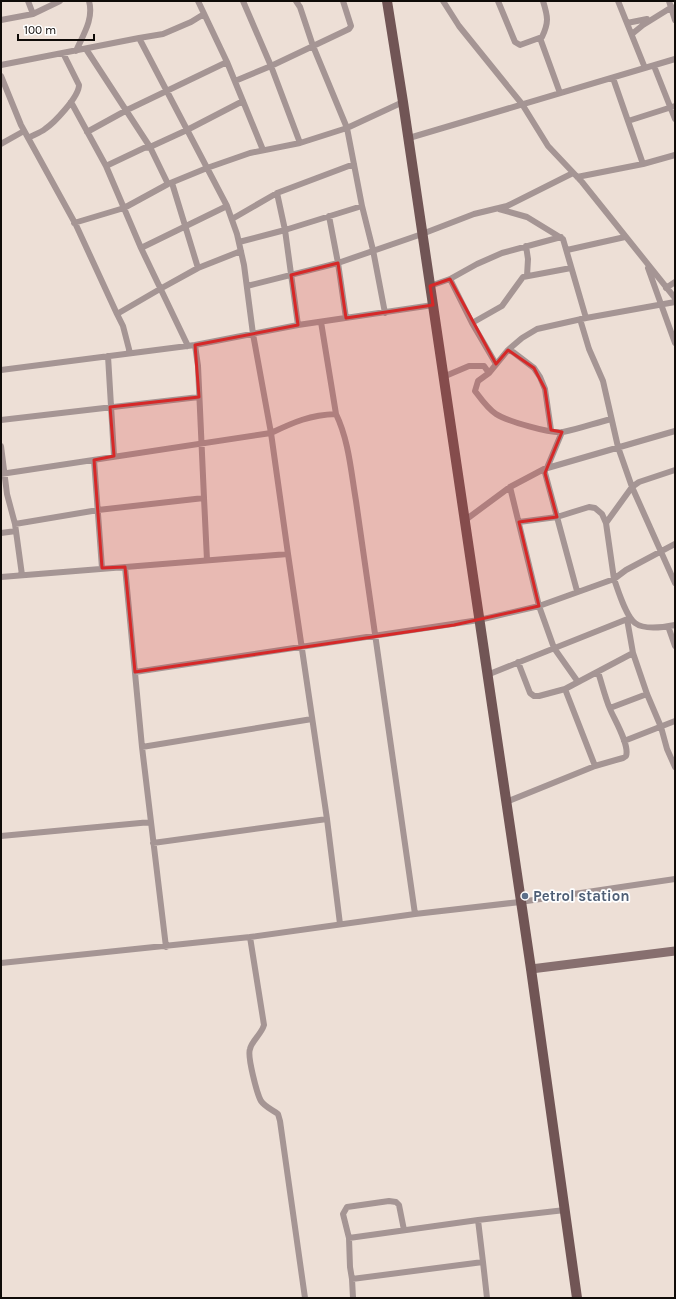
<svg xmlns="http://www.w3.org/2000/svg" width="676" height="1299" font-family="Karla,sans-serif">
<rect width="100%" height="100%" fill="#eddfd6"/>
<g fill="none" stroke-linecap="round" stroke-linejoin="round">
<path stroke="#a59594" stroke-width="6" d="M28,1L33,14
M198,1L227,62L263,150
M243,1L271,66L300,143
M296,1L300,7L313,46L347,128L362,206L373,250L385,313
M443,1L459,26L522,104L548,146L582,182L675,298
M498,1L515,42L520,45L542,37C549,22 548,17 543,1
M618,1L645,68
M669,1L675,20
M1,20L33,14L60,1
M627,23L647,19
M632,34L643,25L672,7
M139,38L163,34L191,22L204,14
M540,38L560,93
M86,49L150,147L168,184
M76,51C83,35 94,19 89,1
M1,65L139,38L227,206L237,234L244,265L253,334L271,433L288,554
M654,66L675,119
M1,76L21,125L76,225L117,314L123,326L130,353
M613,78L643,164
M235,81L271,66L349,29L351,26L343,1
M71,102L106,166L141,248L188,346
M628,121L675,106
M87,132L127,110L227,62
M28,138C33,135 40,133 45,129C54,123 79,97 79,85L63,53
M409,138L675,59
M1,144L24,131
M106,166L144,148L150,147L187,130L243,101
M577,177L643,164L675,155
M172,183L198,268
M277,193L285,230L298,325
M499,209L527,217L563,239L586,318
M329,216L338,263L346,318
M232,219L277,193L354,164
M74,223L124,208L168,184L207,168L250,153L300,143L347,128L403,102
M239,242L285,230L362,206
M526,246L528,259L527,276
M141,248L227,206
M567,250L625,237
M648,268L675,343
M450,279L472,323L496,364
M247,286L338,263L422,234L474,214L507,206L573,173
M430,286L450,279L477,264L502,253L561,237
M666,288L675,282
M117,314L160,289L198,268L241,251
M580,319L589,349L603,381L618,447L632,487L675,583
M321,322L336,414C349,441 351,472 356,501L415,914
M472,323L502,306L523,277L571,268
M195,345L198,366L204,498
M508,350L513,352L534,368L540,377L545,389L551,430
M108,356L114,456
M1,370L195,345L298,325L433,305
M489,373L478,381L475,391C481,399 488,409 496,414C507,421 551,434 563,432C579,429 595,423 611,419
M443,377L469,366H484L489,373L508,350L522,338L537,329L586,318L675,302
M1,420L199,397
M1,446L7,494L15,524L22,575
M94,460L102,568
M547,468L562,432
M544,469L577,591
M675,470L639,482L632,487L606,523L614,579L626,570L675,544
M1,474L271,433C294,422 310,415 336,414
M510,487L539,606L554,648L578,682
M464,521L510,487L544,469L675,431
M519,522L557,517L589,507L595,508L602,514L606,523
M15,524L98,510L204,498L207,560
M1,533L16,531
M125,567L142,747L166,947
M1,577L288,554L327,819L340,924
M627,619L633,653L647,694L661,727L667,749L675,767
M668,626L675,646
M518,662L530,693L534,696H539L565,689L633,653
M135,672L479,620L539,606L614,579C618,590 626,617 635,623C644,630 665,627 675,625
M487,675L630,618
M565,689L595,766
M610,708L647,694
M624,741L675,721
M142,747L312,719
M506,802L595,766L623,758L626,756C630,745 614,719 610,709C605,697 602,684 598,672
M1,836L151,822
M153,843L327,819
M250,937L264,1025C261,1035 252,1040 250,1049C247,1056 257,1094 261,1101C265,1107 273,1110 278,1114L280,1121L305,1298
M1,963L250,937L415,914L520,902L675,879
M404,1230L399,1205L396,1202L389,1201L347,1207L343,1214L349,1238L350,1267L352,1279L483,1262L478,1220
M349,1238L478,1220L565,1210
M483,1262L487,1298
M352,1279L353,1298"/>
<path stroke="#876f6f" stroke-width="9" d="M531,969L675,951"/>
<path stroke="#715555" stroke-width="10" d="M387,1L403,102L531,969L577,1298"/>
</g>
<path fill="#d62828" fill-opacity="0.2" stroke="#d62828" stroke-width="3" stroke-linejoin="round" d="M338,263L346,318L433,305L430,286L450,279L496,364L508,350L534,368L545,389L551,430L562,432L545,473L557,517L519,522L539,606L454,625L135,672L125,567L102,568L94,460L114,456L110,407L199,397L195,345L298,325L291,275Z"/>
<circle fill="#5c6f8a" stroke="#fff" stroke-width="1.5" cx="525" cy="896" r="4"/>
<g text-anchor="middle" stroke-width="3.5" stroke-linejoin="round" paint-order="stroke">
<g font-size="15" font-weight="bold" fill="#4e5e75" stroke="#fff" text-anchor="start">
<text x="533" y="901">Petrol station</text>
</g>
</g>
<rect width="676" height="1299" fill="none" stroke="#0f0b08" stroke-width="4"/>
<path d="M18 34v6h76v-6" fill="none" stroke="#0f0b08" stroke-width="2"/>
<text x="24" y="34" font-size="12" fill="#0f0b08" stroke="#ffffff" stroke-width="3" paint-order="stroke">100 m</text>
</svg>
